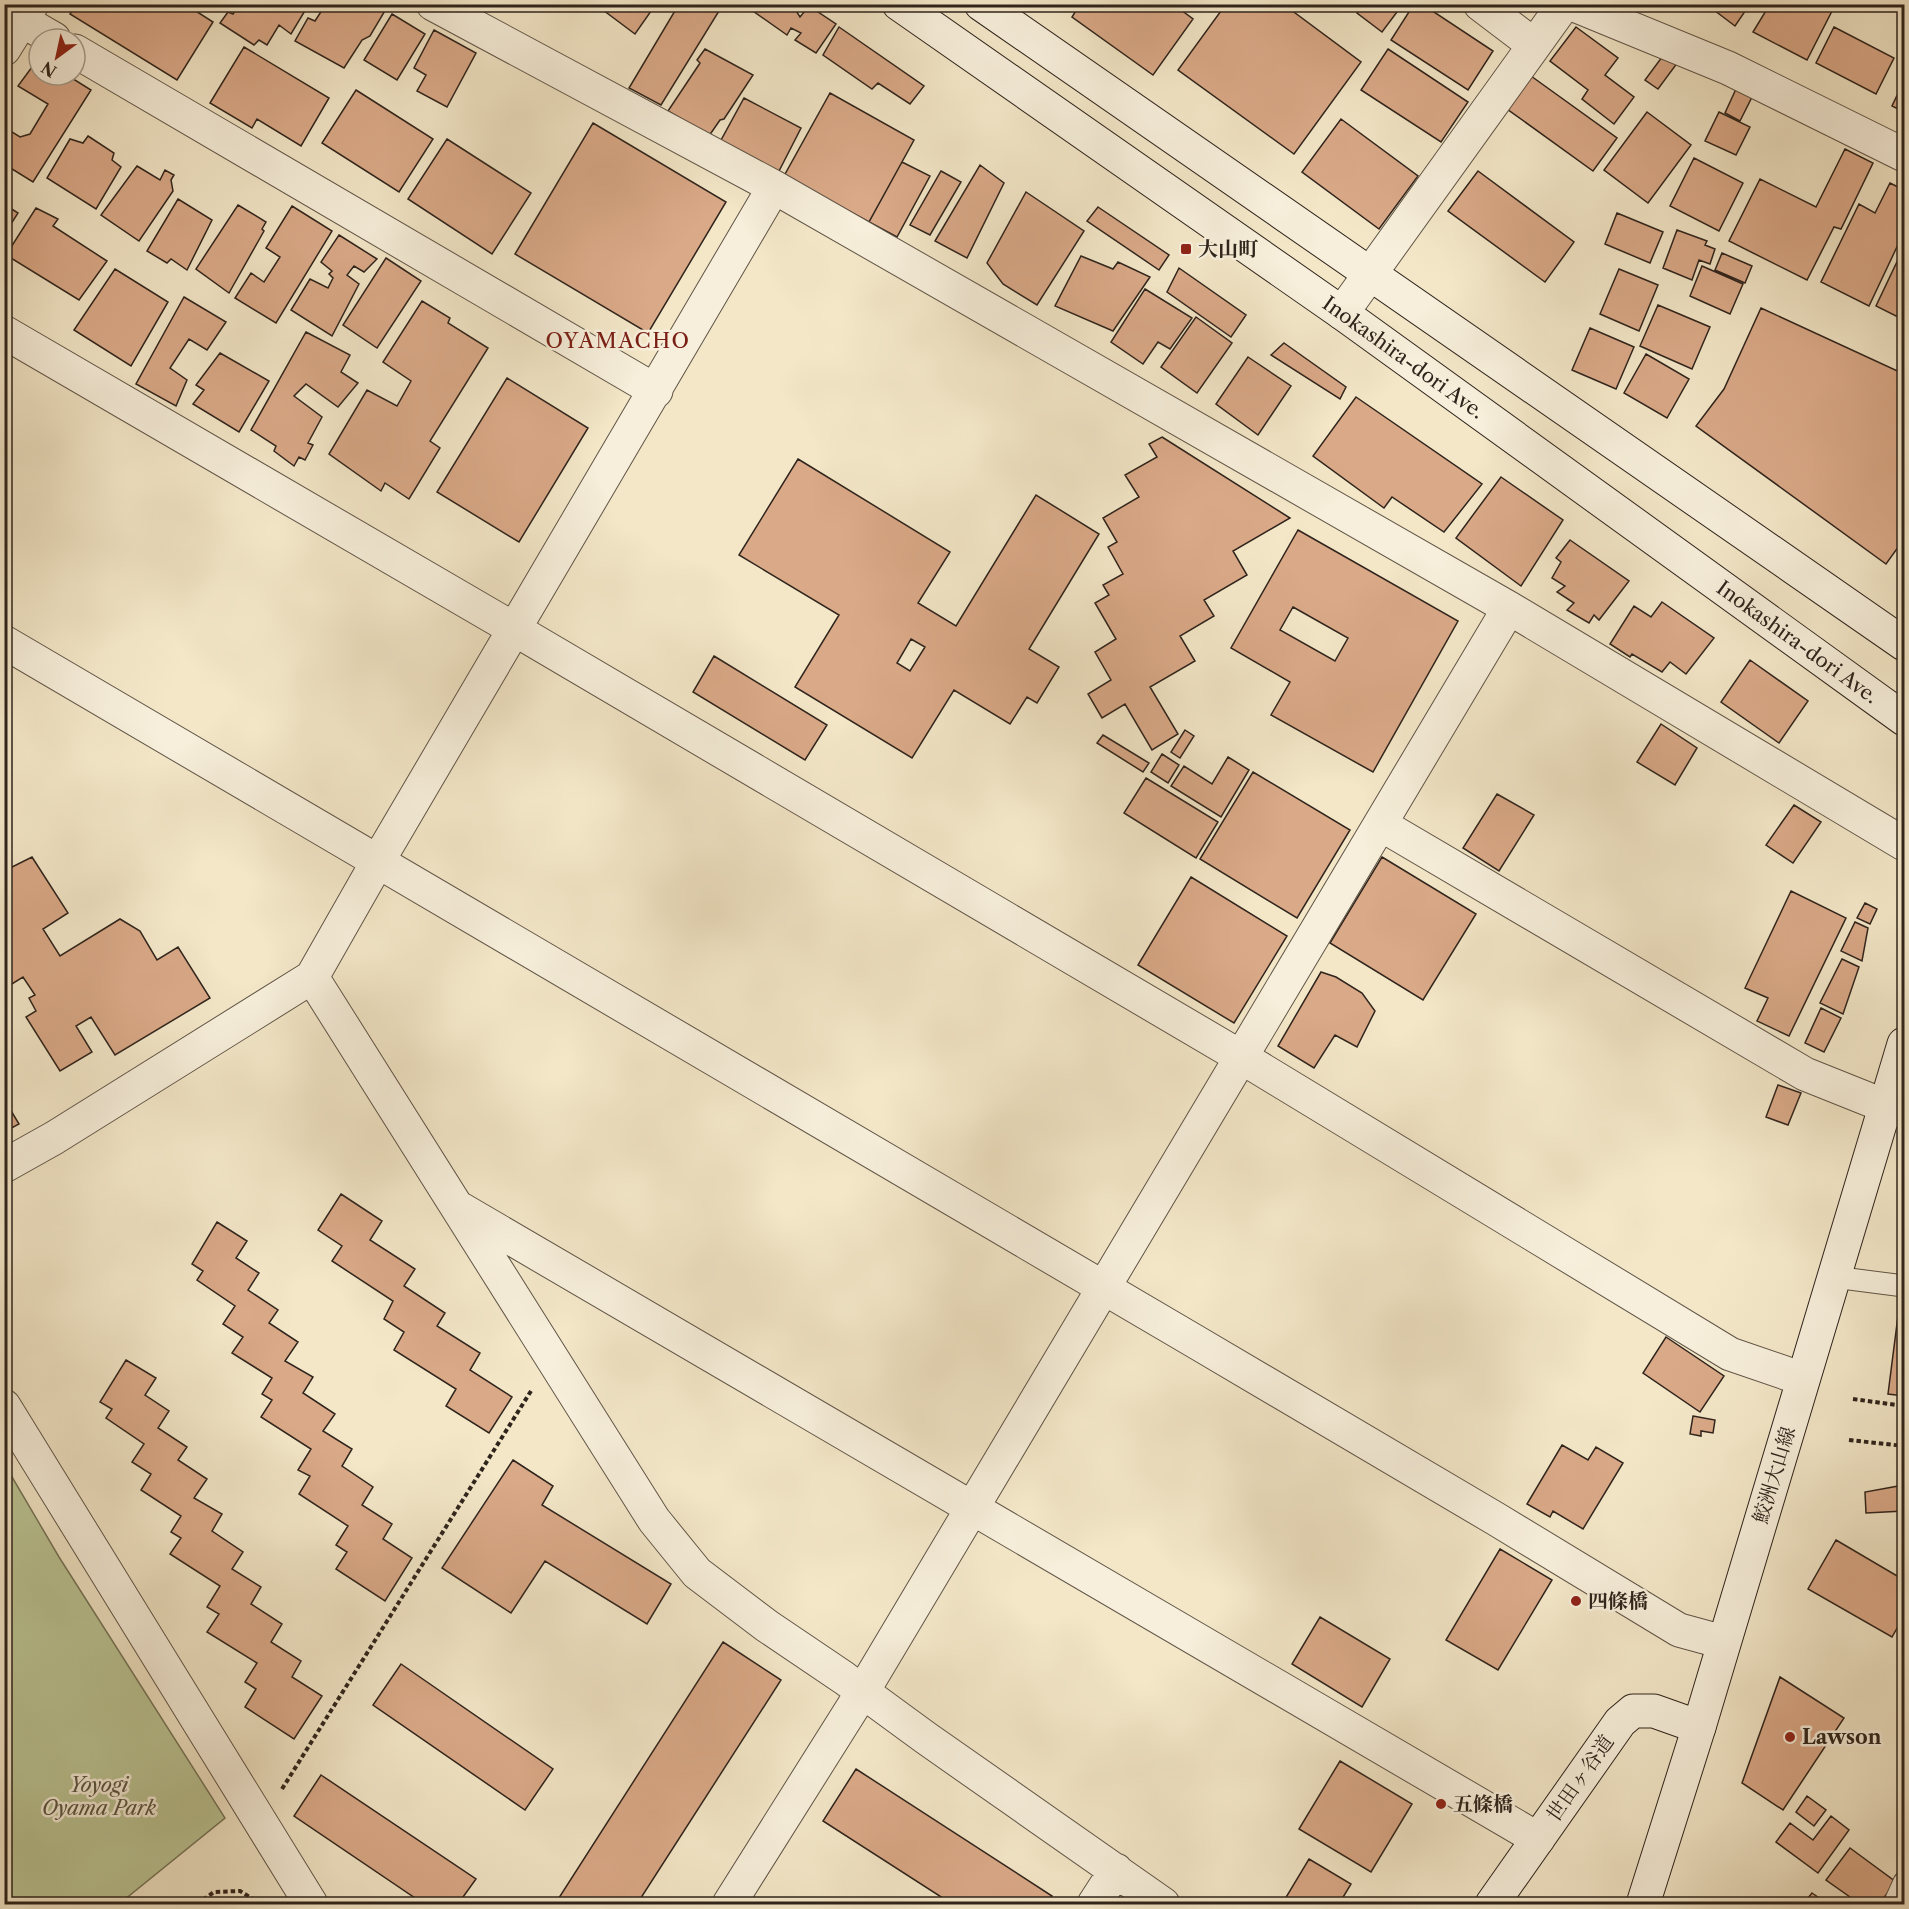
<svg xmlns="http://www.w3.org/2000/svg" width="1909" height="1909" font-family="'Libre Caslon Text','Noto Serif JP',serif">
<rect width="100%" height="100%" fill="#f3e7c8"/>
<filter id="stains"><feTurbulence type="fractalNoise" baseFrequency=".00333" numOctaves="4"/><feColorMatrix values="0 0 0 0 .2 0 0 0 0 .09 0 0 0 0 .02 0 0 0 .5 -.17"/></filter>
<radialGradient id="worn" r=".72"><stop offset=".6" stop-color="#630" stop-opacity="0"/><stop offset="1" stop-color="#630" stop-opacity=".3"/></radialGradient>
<path fill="#bbc595" stroke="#757458" stroke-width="1.5" d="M5,1465L59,1557L225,1818L119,1904H5Z"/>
<path fill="#daa988" stroke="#2f241c" stroke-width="1.5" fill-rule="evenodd" d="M76,4H185L213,22L177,80L70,14Z
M239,4H309L291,34L279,25L267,45L259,40L254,45L220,23L228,12L233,14Z
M326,4H380L386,9L370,36L362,40L344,68L295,41L308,18L315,21Z
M595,4H656L635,34Z
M679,4H708L719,11L661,105L629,88Z
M743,4H787L795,9L800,17L809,6L836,24L816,53L795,40L801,33L791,28L787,35Z
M1080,4H1173L1193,19L1153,75L1072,17Z
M1226,4H1283L1361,62L1294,154L1178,70Z
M1363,4H1403L1382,32L1357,13Z
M1414,4H1422L1493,51L1468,90L1391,40Z
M1706,4H1750L1735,26Z
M1770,4H1820L1832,11L1807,60L1753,32Z
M392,14L425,34L397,80L364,60Z
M839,27L924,86L910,104L878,83L872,89L823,55Z
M1576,27L1618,58L1605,75L1634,97L1614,124L1582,99L1588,90L1550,61Z
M1834,27L1894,58L1876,94L1816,63Z
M434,30L476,53L447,107L417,91L426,75L414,68Z
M244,47L329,98L301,146L257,119L252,128L210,103Z
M705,49L753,75L724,119L720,120L709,136L668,111L700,63L697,60Z
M1388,49L1468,102L1441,142L1361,90Z
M1665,53L1678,62L1658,89L1645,80Z
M32,67L39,71V75H46L51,78L52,75H67L91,90L33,182L4,164V127L20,137L30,134L48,104L18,86Z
M1531,76L1617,138L1593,171L1507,109Z
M1904,81V112L1892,106Z
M1736,89L1752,97L1740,121L1725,113Z
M356,90L433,139L399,192L322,143Z
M830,93L914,140L869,222L784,176Z
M744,98L801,128L778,173L720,142Z
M1647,112L1691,145L1648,203L1604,170Z
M1719,112L1750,127L1736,155L1705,141Z
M1341,119L1418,176L1379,229L1302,172Z
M593,123L726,202L648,333L515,254Z
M88,136L114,153L112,160L121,167L96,209L47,178L70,139L83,143Z
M447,139L531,193L492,254L408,199Z
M1845,149L1873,163L1841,229L1834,227L1807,280L1729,241L1760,179L1816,207Z
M1694,158L1743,183L1719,231L1670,206Z
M902,162L930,176L897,237L869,222Z
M980,165L1004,183L967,258L935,241Z
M137,166L160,180L165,170L174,175L171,180L173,191L139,241L101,215Z
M941,171L961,182L930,235L910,225Z
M1478,171L1574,242L1545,282L1448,211Z
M1890,183L1904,190V232L1869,306L1821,282L1859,204L1875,213Z
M1026,192L1084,231L1037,305L1003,284L987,263Z
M178,199L212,220L187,270L171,259L167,263L147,251Z
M4,204L18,213L4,235Z
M238,205L266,222L262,229L264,231L229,293L196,269Z
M292,206L332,231L276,323L235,298L251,273L264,282L280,257L266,248Z
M1098,207L1169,255L1159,270L1087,221Z
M36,208L58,219L53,226L107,261L79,300L6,255Z
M1617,213L1663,232L1650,263L1605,244Z
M1677,230L1707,241L1705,245L1715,249L1710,264L1699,260L1692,280L1663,268Z
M339,235L377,259L364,272L354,266L347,275L359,284L332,336L291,310L310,279L328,288L333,278L329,274L332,271L321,262Z
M1904,247V320L1876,306Z
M1722,253L1752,266L1745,283L1715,270Z
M1081,256L1113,269L1118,262L1150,277L1113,331L1055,306Z
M386,258L421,281L377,348L343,325Z
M1702,266L1743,284L1730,314L1690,296Z
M1179,268L1246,315L1231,337L1167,292Z
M115,269L168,302L131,366L74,330Z
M1619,269L1658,285L1639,331L1600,314Z
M1145,289L1192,318L1170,349L1158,342L1143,364L1111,342Z
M184,297L226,322L207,350L189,339L170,368L187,380L176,406L136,384Z
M422,301L450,318L448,323L488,348L430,441L440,448L409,499L385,483L381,491L329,454L367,390L397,406L411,381L383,362Z
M1658,305L1710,327L1692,369L1640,346Z
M1761,308L1904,374V539L1886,564L1696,426L1724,389Z
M1196,317L1232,343L1197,393L1161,367Z
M1590,328L1634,347L1616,389L1572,370Z
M306,332L350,355L341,372L358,383L338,407L306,384L294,396L322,417L308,443L313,445L305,460L299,457L294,466L274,451L276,446L251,430Z
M1284,343L1346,387L1340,399L1271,355Z
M220,353L269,381L239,432L193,404L204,390L196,385Z
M1646,354L1689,379L1667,418L1624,393Z
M1248,357L1291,386L1258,435L1216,404Z
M507,378L588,428L519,542L437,492Z
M1356,397L1482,484L1444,532L1392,497L1384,508L1313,456Z
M1162,437L1290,518L1233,551L1247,575L1204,600L1214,616L1180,636L1195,661L1150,687L1178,734L1152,750L1125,704L1102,718L1088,694L1111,680L1095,652L1116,639L1095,603L1109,595L1103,585L1123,574L1108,547L1117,542L1103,518L1139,497L1125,475L1157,457L1149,444Z
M798,459L950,552L918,603L956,626L1036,495L1099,534L1029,649L1059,667L1037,703L1027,697L1010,724L954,690L912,758L795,687L839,615L739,555ZM911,639L925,647L910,671L897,663Z
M1501,477L1563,520L1521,586L1456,538Z
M1298,530L1458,621L1373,772L1271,715L1290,682L1231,648ZM1293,607L1348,638L1335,661L1280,630Z
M1570,540L1629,581L1599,620L1594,615L1589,623L1567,610L1574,603L1557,592L1565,586L1552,578L1561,562L1556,558Z
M1662,602L1714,638L1686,674L1670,662L1662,672L1632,654L1630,657L1610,644L1634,606L1651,617Z
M714,656L827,725L805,760L693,692Z
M1750,660L1808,701L1779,743L1721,702Z
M1661,724L1697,748L1675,785L1637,762Z
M1185,730L1194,736L1180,758L1171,752Z
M1103,735L1149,763L1143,772L1097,743Z
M1162,754L1179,765L1168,783L1151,772Z
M1228,757L1249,770L1221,817L1171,786L1184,766L1212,784Z
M1253,772L1350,830L1297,918L1200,859Z
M1146,778L1218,822L1196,858L1124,813Z
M1497,794L1534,815L1499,871L1463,848Z
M1794,805L1821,822L1793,863L1766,845Z
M32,857L68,913L43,929L60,956L120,919L140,931L157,960L178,947L210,998L115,1055L91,1017L76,1026L92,1052L60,1071L26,1017L36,1011L29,998L35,995L23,977L7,987L4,983V871Z
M1382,857L1476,914L1423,1000L1330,943Z
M1191,877L1287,936L1234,1023L1138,965Z
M1791,891L1846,918L1789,1036L1757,1021L1768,998L1745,988Z
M1865,903L1877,909L1870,924L1857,918Z
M1855,922L1868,928L1862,961L1841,951Z
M1842,959L1859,967L1843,1014L1820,1003Z
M1321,972L1336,977L1362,993L1375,1011L1357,1047L1335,1035L1314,1068L1278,1046Z
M1821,1008L1841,1018L1824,1052L1805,1043Z
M1778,1085L1801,1093L1788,1125L1766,1117Z
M4,1099L19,1124L4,1132Z
M341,1194L382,1221L370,1240L415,1269L404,1286L445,1313L437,1326L480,1353L470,1370L512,1397L489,1433L446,1406L456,1389L394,1350L404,1332L384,1319L393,1301L332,1261L342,1246L318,1230Z
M217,1222L247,1241L236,1258L259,1273L248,1290L278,1310L269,1323L298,1342L285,1361L313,1377L303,1393L335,1414L323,1431L352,1449L342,1466L373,1487L362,1505L392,1524L383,1539L412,1558L385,1601L336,1569L347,1552L336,1545L348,1526L299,1494L310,1476L298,1470L311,1449L261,1417L272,1400L262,1394L272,1378L232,1353L243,1337L223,1324L235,1306L197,1280L203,1271L192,1264Z
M1899,1308H1904V1396L1888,1394Z
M1666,1337L1724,1376L1700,1412L1643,1373Z
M126,1360L156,1378L145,1395L169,1411L158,1428L187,1447L178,1460L207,1479L194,1498L222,1514L212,1531L243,1552L232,1569L261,1587L251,1604L282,1624L271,1642L301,1661L292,1677L322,1696L294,1739L245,1707L256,1689L245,1682L257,1663L207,1632L219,1614L207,1607L220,1586L170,1554L181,1538L171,1532L181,1516L141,1490L151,1474L132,1462L144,1444L106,1418L112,1409L100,1402Z
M1693,1416L1715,1420L1713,1433L1701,1431V1436L1690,1434Z
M1562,1445L1588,1460L1596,1447L1623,1463L1583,1529L1553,1511L1550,1517L1527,1504Z
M513,1460L553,1486L542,1505L671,1584L647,1624L545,1561L511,1613L442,1568Z
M1904,1485V1511L1866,1513L1865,1492Z
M1836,1540L1904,1580V1616L1892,1637L1808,1589Z
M1500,1549L1552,1580L1498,1670L1446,1640Z
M1320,1617L1390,1659L1362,1707L1292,1664Z
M723,1642L781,1680L637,1904H555Z
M401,1664L553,1769L525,1810L373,1705Z
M1780,1677L1844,1718L1783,1810L1742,1783Z
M1340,1761L1412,1804L1371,1872L1299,1829Z
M856,1769L1052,1896L1046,1904H952L823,1821Z
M321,1775L476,1879L458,1904H424L294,1816Z
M1807,1796L1826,1810L1814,1826L1796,1812Z
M1831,1816L1849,1830L1818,1873L1776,1842L1790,1823L1813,1840Z
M1850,1848L1896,1882L1879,1904H1860L1826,1880Z
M1309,1859L1351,1884L1339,1904H1282Z
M1812,1893L1828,1904H1803Z"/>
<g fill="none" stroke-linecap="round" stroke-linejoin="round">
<g stroke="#605547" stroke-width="23">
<path id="lane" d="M1834,1277L1904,1286
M1894,1904L1904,1882"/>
</g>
<g stroke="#605547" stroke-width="35">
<path id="street" d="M433,4L774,187L1509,608L1904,844
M1480,4L1534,45
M1572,4L1728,68L1904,155
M4,10L54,39
M4,49L32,4
M75,51L656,391
M1342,313L1564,4
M4,332L514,629L1241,1057L1730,1354L1803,1379
M4,642L1196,1342L1496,1519L1679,1630L1723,1642
M1380,824L1805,1074L1885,1106L1904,1112
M312,977L654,1520L697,1573L767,1626L844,1678L926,1738L1163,1904
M4,1166L54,1138L312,977L378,861L774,187
M461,1209L1538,1839
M4,1406L311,1904
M729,1904L863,1691L1509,608
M1094,1904L1116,1870"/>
</g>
<g stroke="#2f241c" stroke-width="35">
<g id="secondary">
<path id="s1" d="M899,4L1342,313L1904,719"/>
<path d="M981,4L1904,644"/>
<path d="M1492,1904L1620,1722L1633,1711H1654L1699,1727"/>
<path d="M1643,1904L1699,1727L1904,1044"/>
</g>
</g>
<path stroke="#2f241c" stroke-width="4" stroke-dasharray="4.5 3" stroke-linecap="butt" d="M1853,1399L1904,1406
M1849,1440L1904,1446
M282,1789L531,1391
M197,1904L214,1892L240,1891L261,1904"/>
<use href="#lane" stroke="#f7efdb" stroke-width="21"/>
<use href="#street" stroke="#f7efdb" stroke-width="33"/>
<use href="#secondary" stroke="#f7efdb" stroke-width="33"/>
</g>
<g fill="#8f2418" stroke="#f7efdb" stroke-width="2">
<rect x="1180" y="243" width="12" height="12" rx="3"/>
<circle cx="1576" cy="1601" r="6"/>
<circle cx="1790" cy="1737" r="6"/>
<circle cx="1441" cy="1804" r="6"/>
</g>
<g text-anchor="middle" stroke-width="5" stroke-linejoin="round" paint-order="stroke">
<g font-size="20" font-weight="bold" fill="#2f241c" stroke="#f7efdb" text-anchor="start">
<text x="1198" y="256">大山町</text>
<text x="1588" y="1608">四條橋</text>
<text x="1802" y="1744">Lawson</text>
<text x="1453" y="1811">五條橋</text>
</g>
<g font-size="20" fill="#2f241c" stroke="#f7efdb">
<text dy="7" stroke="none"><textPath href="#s1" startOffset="616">Inokashira-dori Ave.</textPath></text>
<text dy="7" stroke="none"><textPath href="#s1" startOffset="1102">Inokashira-dori Ave.</textPath></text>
<text transform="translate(1774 1475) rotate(-73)" y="7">鮫洲大山線</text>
<text transform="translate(1580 1778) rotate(-55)" y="7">世田ヶ谷道</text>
</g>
<g font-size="20" font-style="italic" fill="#595440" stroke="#f7efdb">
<text x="99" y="1792">Yoyogi<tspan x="99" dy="23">Oyama Park</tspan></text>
</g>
<g font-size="21" letter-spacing="1.5" fill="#7a1f14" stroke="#f7efdb">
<text x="618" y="348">OYAMACHO</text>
</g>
</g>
<rect width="1909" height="1909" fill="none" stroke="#f3e7c8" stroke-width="24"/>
<rect x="6" y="6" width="1897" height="1897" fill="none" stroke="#2f241c" stroke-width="3"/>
<rect x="12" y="12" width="1885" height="1885" fill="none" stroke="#2f241c" stroke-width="1.5"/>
<g transform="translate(57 57) rotate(213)"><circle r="28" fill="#f7efdb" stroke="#a79e8f" stroke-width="1.5"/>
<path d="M0-4.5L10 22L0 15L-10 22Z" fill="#8f2418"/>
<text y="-9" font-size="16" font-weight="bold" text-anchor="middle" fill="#2f241c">N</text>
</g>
<rect width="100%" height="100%" filter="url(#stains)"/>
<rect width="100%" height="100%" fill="url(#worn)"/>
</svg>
